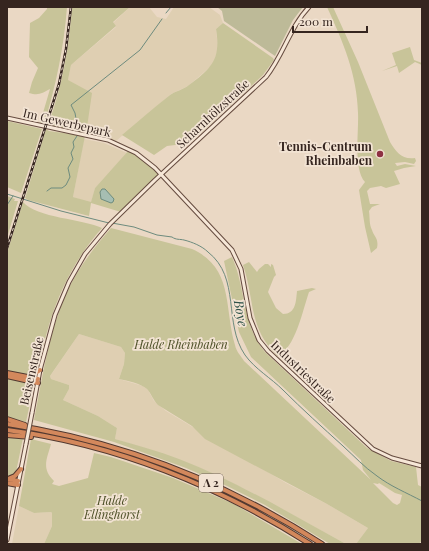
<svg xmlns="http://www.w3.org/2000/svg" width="429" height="551" font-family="'Playfair Display',serif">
<rect width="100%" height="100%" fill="#ead8c4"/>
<path fill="#dfcfb2" d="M130,7H149L157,17L166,19L174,7H209L220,15L223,23L216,29L218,48L214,62L209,68L188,86L171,94L116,141L85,133L87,124L68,80L71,65L116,27L113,23Z
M84,139L104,143L127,153L95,188L91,203L73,197Z
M79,334L121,347L125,353L124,364L119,379L143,386L148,390L154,401L166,411L286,483L327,504L368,528L356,544H346L245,489L198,467L157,452L115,439L117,428L98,416L63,400L69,389V385L51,379L50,376L53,372Z
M19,506L34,513L51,512L52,513V526L44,544H12Z"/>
<path fill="#c8c499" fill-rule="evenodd" d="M47,7H67C64,47 56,86 44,124L40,123L50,89C42,93 39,96 29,93L32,82L38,68L29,57L30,23L39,18L47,9Z
M72,7H130L113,22L116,26L71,65L68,80L92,93L86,134L51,125H48C62,87 69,48 72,7Z
M327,7H333L358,62L390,142C396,152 402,160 415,158L416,161L414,164L405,162L395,163L397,166L405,164L416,166L404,168L394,171L400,184L386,188L381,186L370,188L367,191L370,204H380L372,207L369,211C370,218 369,224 372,230C374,237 379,238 377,248L371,253L365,227L359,190L365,182C353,169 359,131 358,113C357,74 343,42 327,7Z
M223,23L273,58L274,60L263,75L202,132L183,144L167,146L154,155L122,135C138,122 153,108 170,95C175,91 183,90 189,85C212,68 221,59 216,29Z
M410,47L414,60L422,63V65L415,62L399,73L397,66L382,71L396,65L392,53Z
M7,121L42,129L21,193L7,187Z
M46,129L49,131L85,136L73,197L91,202L95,188L129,150L141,157L160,175L121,212L91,203L89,216L28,200L25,198L26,195Z
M7,196L15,199L14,201H18L7,238Z
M23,202C36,218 84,219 102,228C77,256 60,289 49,325C45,338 42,353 37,366C29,381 20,372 7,371V253Z
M111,228L192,249C234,268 224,308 235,345C236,351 241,356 244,361L371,480L363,470L361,460L251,357L239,332L224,261L232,257C246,288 242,325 265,352L367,448L391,461L416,467L418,485L422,487V540L419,544H356L368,528L327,504L205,439L192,426L158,405C153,400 151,393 147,389C140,383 128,381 119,379L124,364L125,353L121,347L79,334L50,376L51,379L69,385V389L63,400L98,416L117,428L115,439C136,445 158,451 179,459C238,482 291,514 346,544H330L265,505L227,486L186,468L114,442L34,420C44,371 50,319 76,275C86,258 98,243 111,228ZM373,483L378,484L379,483L395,493L402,495L400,503L397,505L393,503Z
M249,262L257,272L259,269L265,264H268L271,267V264L273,265L276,275L274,277L268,292L276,308L283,314C296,314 296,301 297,291L312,288L316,289L309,292C303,309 295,350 277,356C248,327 255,300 243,265Z
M7,378L28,383V384L32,386L33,389L26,422L7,417Z
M7,437L23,438L16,472L12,476L7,477Z
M31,439L51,444C47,459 41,468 54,481L52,484L59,486L88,478L94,453L111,457L173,478L234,504L302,544H44L52,526V513L51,512L34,513L19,506Z"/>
<path fill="#bdba98" d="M217,7H303L293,20L275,56L224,21L222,11Z"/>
<path fill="#a6beb2" stroke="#6d8b7e" d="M102,189H105L114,199L113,202L111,203L101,199L100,192Z"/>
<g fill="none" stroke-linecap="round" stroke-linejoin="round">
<path stroke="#6d8b7e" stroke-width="1" d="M166,13L171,7
M78,130L75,113L71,105L140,50L162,19
M47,191L51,188H62L66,185L70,177L68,168L73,159L71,153L74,147L73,142L77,136
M7,194L61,211L109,223
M7,205L13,196
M112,223L134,227L157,235L172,237C176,240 180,239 184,240C192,242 202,246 208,252C241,278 223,323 245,355C255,369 271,378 283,390C302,409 322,427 343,446C354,456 364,467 377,476C390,486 407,493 422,501"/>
<g stroke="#654b3f" stroke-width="5">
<path id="secondary" d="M7,118L108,140L136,153L155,168L232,250L241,269L250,318L259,340L268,351L373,449L392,458L422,466
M32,413L40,370L55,315L69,282L85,254L110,224L155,180L266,77C283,56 290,27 309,7
M7,540L26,444"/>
</g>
<g stroke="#523930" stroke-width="6">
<path id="highway" d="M7,373L38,379
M7,376L38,383
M29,377L40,370
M7,419L25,425
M7,424C122,441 224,481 322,544
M7,430C115,444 219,486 310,544
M7,435L31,437
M8,479L15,476L21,469
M9,479L18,481
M7,483L18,485"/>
</g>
<use href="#secondary" stroke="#f6e7d7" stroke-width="3"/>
<use href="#highway" stroke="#d3885c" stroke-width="4"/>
<g stroke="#35251f" stroke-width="2.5">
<path id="rail" d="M7,248L59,84L66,49L71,7"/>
</g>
<use href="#rail" stroke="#f2e3d3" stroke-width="1" stroke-dasharray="3" stroke-linecap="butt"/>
<g stroke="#654b3f" stroke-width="5" stroke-linecap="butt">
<path id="secondary-bridge" d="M26,444L32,413"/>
</g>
<use href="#secondary-bridge" stroke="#f6e7d7" stroke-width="3"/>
</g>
<circle fill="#8e3143" stroke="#f2e3d3" stroke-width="1.5" cx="380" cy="154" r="4"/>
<g text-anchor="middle" stroke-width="3.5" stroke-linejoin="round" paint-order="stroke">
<rect fill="#f2e3d3" stroke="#6e5e55" stroke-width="1" x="199" y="474" width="24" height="18" rx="3"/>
<g font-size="11" font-weight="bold" fill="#35251f">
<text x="211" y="487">A 2</text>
</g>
<g font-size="12" fill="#35251f" stroke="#f2e3d3">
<text transform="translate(213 114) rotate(-43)" y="4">Scharnhölzstraße</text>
<text transform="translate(67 123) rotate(13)" y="4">Im Gewerbepark</text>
<text transform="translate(32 371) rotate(-77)" y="4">Beisenstraße</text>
<text transform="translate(303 372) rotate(44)" y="4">Industriestraße</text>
</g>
<g font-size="12" font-weight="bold" fill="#35251f" stroke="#f2e3d3" text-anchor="end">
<text x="372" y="151">Tennis-Centrum<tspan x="372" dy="14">Rheinbaben</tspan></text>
</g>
<g font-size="12" font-style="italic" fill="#4d5027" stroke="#f2e3d3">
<text x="181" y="349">Halde Rheinbaben</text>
<text x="112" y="505">Halde<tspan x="112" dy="14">Ellinghorst</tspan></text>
</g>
<g font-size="13" font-style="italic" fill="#2f534a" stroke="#f2e3d3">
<text transform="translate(241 313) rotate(80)" y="5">Boye</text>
</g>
</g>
<rect width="429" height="551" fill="none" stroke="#35251f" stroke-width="16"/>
<path d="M293 26v6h74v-6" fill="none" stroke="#35251f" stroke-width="2"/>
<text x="299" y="26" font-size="12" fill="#35251f" stroke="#f2e3d3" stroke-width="3" paint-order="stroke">200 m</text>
</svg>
